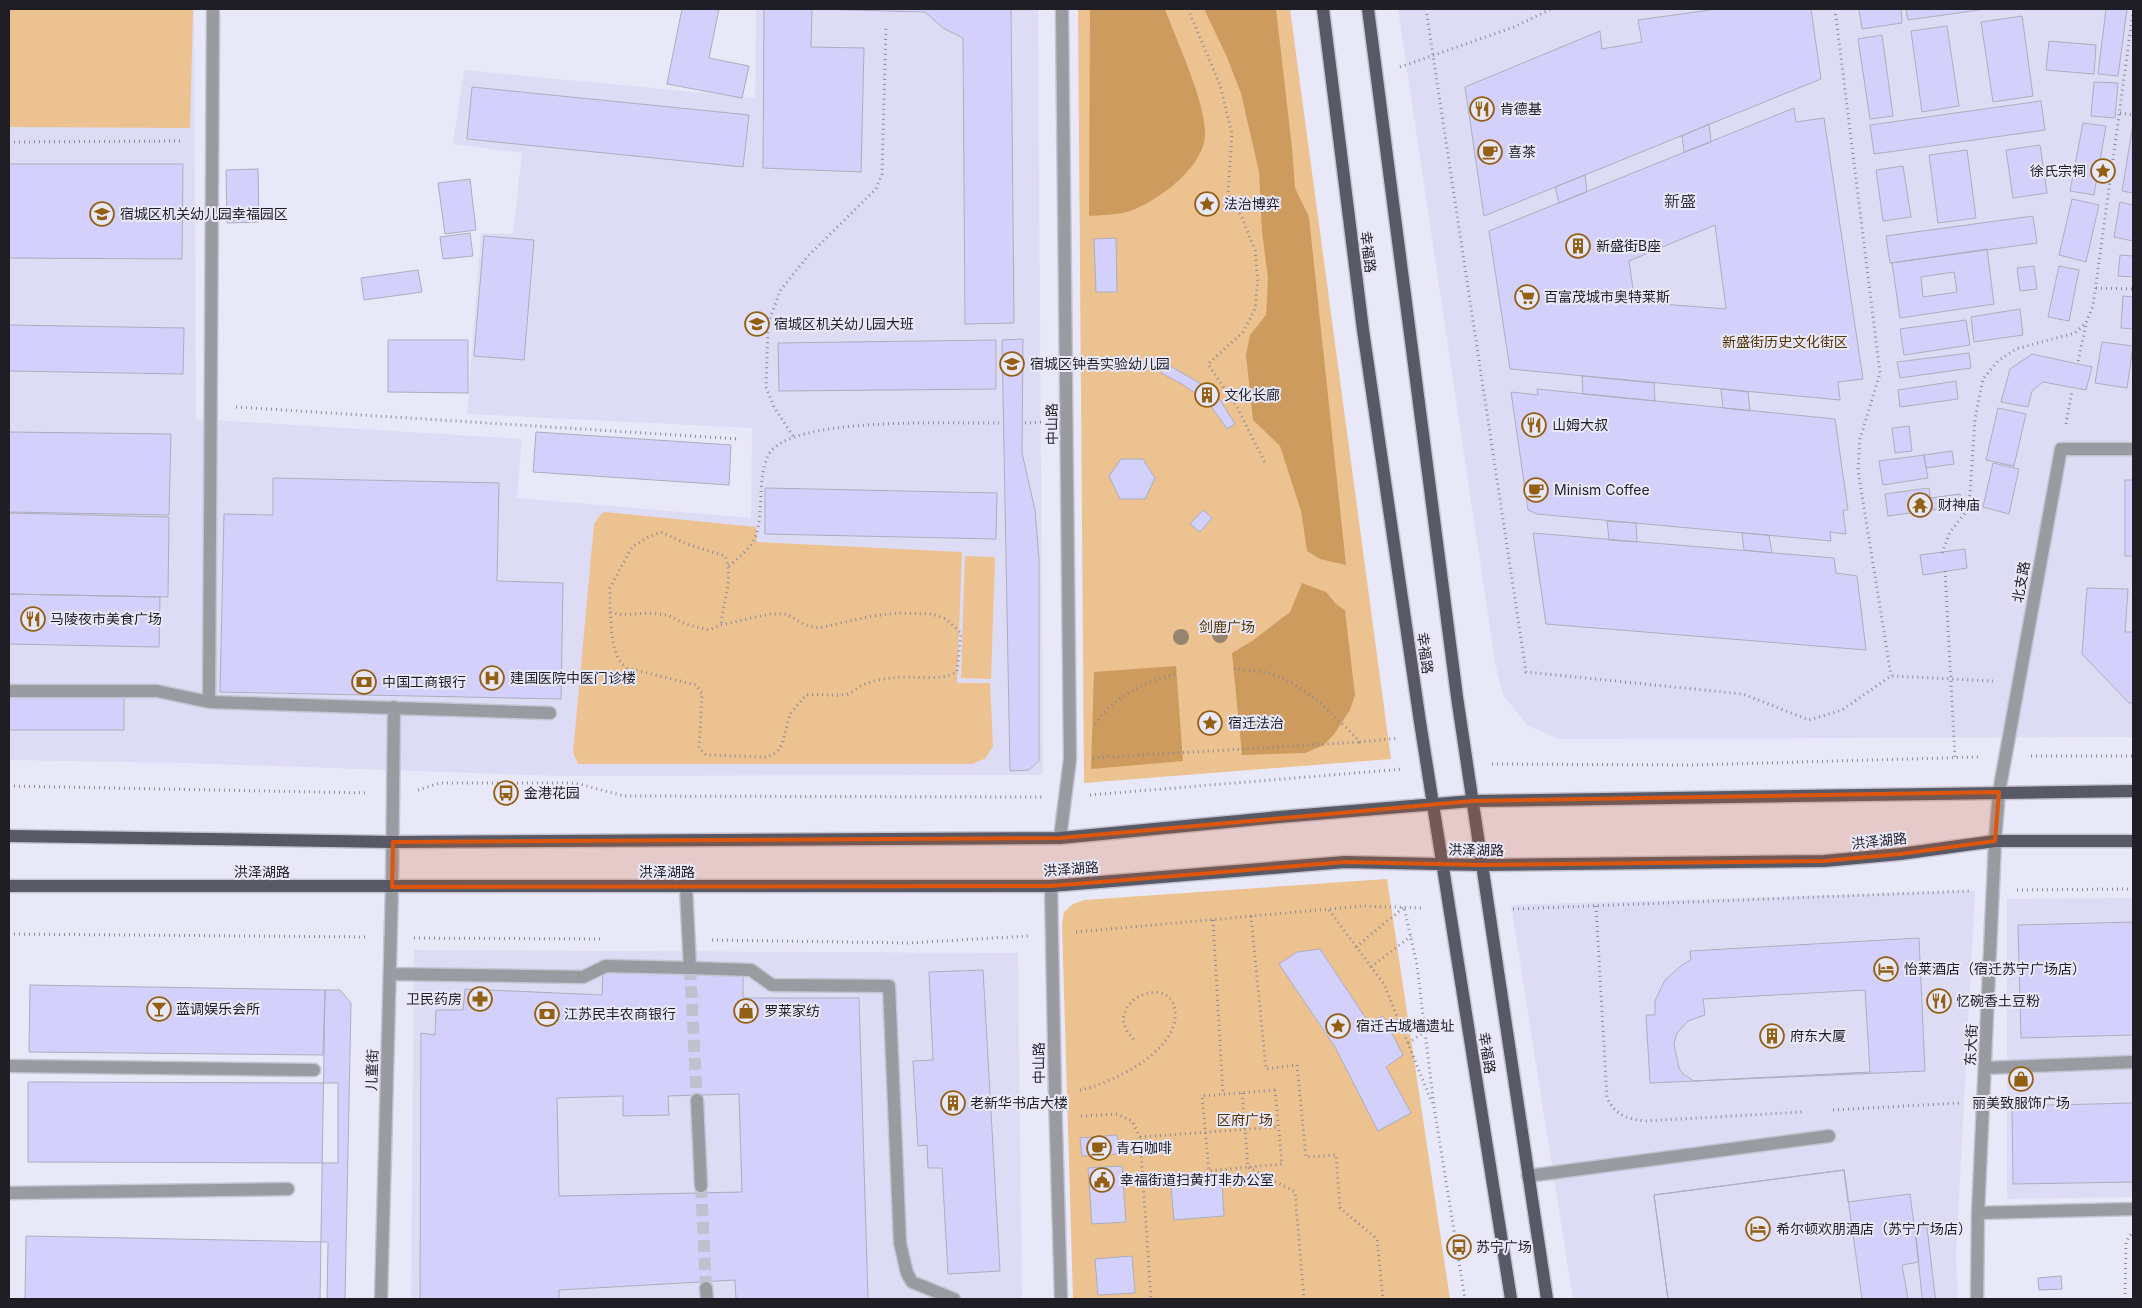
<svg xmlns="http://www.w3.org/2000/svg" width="2142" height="1308" font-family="Inter,'Noto Sans SC',sans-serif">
<rect width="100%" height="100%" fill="#e9e8f9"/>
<path fill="#dddcf4" d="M9,9H194L196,419L522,439L517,498L751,518L752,428L467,414L481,233L513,234L522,153L453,144L464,70L755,98L756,9H1038L1043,775L561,776L187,763L9,760Z
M1398,9H2133V737L1559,739L1527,725L1503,695L1495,663Z
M1975,891L1956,1256L1958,1299H1573L1511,905Z
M2133,898V1197L2007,1199V899Z
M414,950L1018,953L1022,1299H411Z"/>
<path fill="#ecc291" d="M9,9H193L190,128L9,127Z
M1078,9H1290L1391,759L1084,783Z
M605,512L756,527L757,542L962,552L957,683H990L993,746L986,758L972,764H578L573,753L594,524L600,515Z
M965,556L995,557L991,679L961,678Z
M1387,879L1450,1299H1073L1062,924L1064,912L1073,904L1084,900Z"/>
<path fill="#cd9b5e" d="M1090,9H1165C1177,42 1204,99 1205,132C1207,166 1156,203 1127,212C1115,215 1101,215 1089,216Z
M1204,9H1276L1292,148L1295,188L1309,217L1346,565L1320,559L1307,551L1301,511L1280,446L1253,420L1246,355L1250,335L1266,315L1268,278L1262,232L1259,172L1241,93L1226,55Z
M1302,583L1326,592L1337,605L1345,610L1355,695L1350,710L1335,733L1324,745L1305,753L1242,755L1232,653L1252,641L1290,612Z
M1176,666L1183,761L1091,769L1094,672Z"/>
<path fill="#d3d1fc" stroke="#adadbc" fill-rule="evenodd" d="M682,9H719L709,58L749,66L742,98L667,84Z
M764,9H1011L1014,323L965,324L963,38L943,28L925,12L812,9L811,47L864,48L861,172L763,168Z
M1717,9H1811L1821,79L1484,216L1465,87L1600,31L1602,49L1642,42L1638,20Z
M1859,9H1901L1902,23L1862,29Z
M1906,9H1986L1908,20Z
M2106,9H2127L2118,76L2098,74Z
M2022,16L2033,96L1993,102L1981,22Z
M1947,26L1959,106L1922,112L1911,31Z
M1882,35L1893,116L1870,119L1858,39Z
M2049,41L2096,45L2094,74L2046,70Z
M2094,82L2118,83L2115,118L2091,116Z
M472,87L749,115L743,167L467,139Z
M2041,101L2045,130L1874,154L1870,125Z
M1794,108L1796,122L1824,118L1863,379L1838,382L1840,400L1510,369L1489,231ZM1715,225L1726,309L1635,302L1629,261Z
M2083,123L2106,126L2094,195L2070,191Z
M1709,124L1711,142L1684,152L1682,136Z
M2133,124V193L2122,191Z
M2040,145L2047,193L2013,198L2006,150Z
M1967,150L1976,218L1938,223L1929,155Z
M9,164H183L182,259L9,258Z
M1903,166L1911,217L1883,221L1876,170Z
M258,169L259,222L227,223L226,170Z
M1585,175L1587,192L1559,203L1555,187Z
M470,179L476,230L445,234L438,183Z
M2072,199L2099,205L2086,262L2059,255Z
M2120,202L2133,205V241L2114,237Z
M2033,216L2037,243L1890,263L1886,236Z
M470,233L473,256L443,259L440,237Z
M484,236L534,240L524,360L474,356Z
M1116,238L1117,292H1096L1094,239Z
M1987,249L1994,304L1900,318L1892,263ZM1954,272L1957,292L1923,297L1921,277Z
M2120,255L2133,256V277L2118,276Z
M2034,266L2037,289L2020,291L2017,268Z
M2059,266L2079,270L2069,321L2048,317Z
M418,270L422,292L364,300L361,278Z
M2123,296L2133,297V329L2121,328Z
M2020,309L2023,335L1974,342L1971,317Z
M1966,320L1970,345L1904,355L1900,329Z
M9,325L184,328L183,374L9,371Z
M1023,339L1022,453L1035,510L1039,559V761L1029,770L1010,771L1002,340Z
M388,340H468V393L388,392Z
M996,340V389L779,391L778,343Z
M2102,342L2133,346L2127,388L2095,383Z
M1969,353L1971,368L1900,378L1897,362Z
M2032,354L2092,367L2086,390L2043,382L2032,391L2028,407L2001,402L2010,369Z
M1165,363L1203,385L1218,397L1235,424L1227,429L1209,403L1182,384L1161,373Z
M1582,376L1654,383L1655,401L1583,394Z
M1956,381L1958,399L1900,407L1898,390Z
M1537,389L1835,419L1848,510H1843L1846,534L1830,532L1831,541L1537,514L1528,510L1511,392L1538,395Z
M1721,389L1748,392L1750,411L1723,408Z
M1998,408L2026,414L2014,466L1986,460Z
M1909,426L1912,451L1895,453L1892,428Z
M9,432L171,434L169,515L9,512Z
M536,432L731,445L729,485L533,472Z
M1952,451L1954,464L1926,468L1924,455Z
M1924,455L1928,478L1883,485L1879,461Z
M1121,459H1143L1155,478L1145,499H1120L1109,476Z
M1993,463L2019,469L2009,514L1983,507Z
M273,478L499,483L497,581L563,583L561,699L220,692L224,514L273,515Z
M2125,480H2133V556H2125Z
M765,488L997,493L996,539L765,534Z
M1929,488L1932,510L1888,516L1885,494Z
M1960,494L1961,506L1932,510L1931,498Z
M1203,510L1212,518L1200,532L1190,524Z
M9,513L169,517L168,597L9,594Z
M1607,521L1636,523L1637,542L1609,540Z
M1533,533L1834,558L1836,573L1857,576L1866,650L1546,624Z
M1742,533L1769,535L1772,553L1744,550Z
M1965,549L1967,568L1923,575L1920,555Z
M2087,588L2128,589L2125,632H2133V703H2129L2082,654Z
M9,594L160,597L159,647L9,644Z
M9,696H124V730H9Z
M2133,922V1035L2021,1038L2018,925Z
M1919,938L1925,1071L1650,1083L1646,1015H1655V1001L1665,980L1682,965L1691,960L1690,951Z
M1320,949L1369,1023L1383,1016L1403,1055L1386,1067L1411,1113L1378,1131L1335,1047L1279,964L1297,952Z
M983,970L1000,1271L948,1274L942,1168H928L927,1145L918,1146L913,1061L933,1060L929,972Z
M603,971L743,974V998H859L868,1299H736L735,1280L559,1290V1299H420L421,1033L435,1035L436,1010H463L465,989L602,995ZM739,1094L742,1192L559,1196L557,1098L623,1096V1116L669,1115L668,1096Z
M30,985L325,990L323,1055L29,1052Z
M325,990H340L351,1003L345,1299H320Z
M1865,990L1870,1072L1694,1081L1683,1074L1679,1068L1674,1044L1677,1033L1688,1021L1705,1015L1703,999Z
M28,1082L338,1083V1163L28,1162Z
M2133,1103V1182L2013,1184L2012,1106Z
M1117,1135L1119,1154L1082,1156L1080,1138Z
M1122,1166L1126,1222L1092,1224L1088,1168Z
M1844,1170L1848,1202L1910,1194L1919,1262L1902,1265L1908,1299H1668L1654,1195Z
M1844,1170L1862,1299H1668L1654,1195Z
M1222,1182L1224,1216L1174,1220L1171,1187Z
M1927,1227L1935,1295L1936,1299H1923L1922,1297L1915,1228Z
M26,1236L328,1242L327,1299H25Z
M1132,1256L1135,1293L1098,1295L1095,1259Z
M2061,1276L2062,1289L2039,1290L2038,1278Z"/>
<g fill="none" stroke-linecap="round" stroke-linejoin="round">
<path stroke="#c0c0ce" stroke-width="12" stroke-dasharray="12 6" stroke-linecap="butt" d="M690,968L697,1100
M701,1186L706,1288"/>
<g stroke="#c4c4d3" stroke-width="15">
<path id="minor" d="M9,691H157L209,702L550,713
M209,702L213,9
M1060,838L1070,759L1062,9
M1051,886L1055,1094L1061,1299
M686,887L690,968
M390,974L583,977L606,966L690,968L751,970L772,985L889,986L900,1243L907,1273L912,1282L954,1299
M9,1066L314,1070
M1985,1068L2133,1062
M697,1100L701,1186
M1528,1176L1829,1136
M9,1193L288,1189
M1978,1213L2133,1209
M706,1288L707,1299
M381,1299L392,887L394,707
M1977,1299L1978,1213L1995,841L1999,792L2061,449H2133"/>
</g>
<g stroke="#c4c4d3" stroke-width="15">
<path id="major" d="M1323,9L1363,330L1420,722L1511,1299
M1368,9L1457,697L1547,1299
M9,836L393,842L1060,838L1279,817L1472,801L2133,791
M9,886H1051L1345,862L1481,865L1824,861L1900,854L1995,841H2133"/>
</g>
<path stroke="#8a8a96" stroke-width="3" stroke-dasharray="1 4" stroke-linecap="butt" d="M1188,9L1220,85L1232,134L1228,192L1242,218L1255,250L1258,281L1255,309L1243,332L1208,364L1237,407L1265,463
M1426,9L1526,672L1743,694L1809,720L1842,710L1891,676L1993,681
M1835,9L1880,373L1860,439L1858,470L1891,676
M1400,67L1514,27L1551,9
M2120,113L2133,115
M9,142L183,141
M2096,288L2133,289
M2078,361L2086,325
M236,407L739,439
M1025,423L1042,422
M2066,424L2072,390
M793,436L774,407L766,387L768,324L780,291L807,257L876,189L882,174L886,27
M1942,553L1950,532L1969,508L1975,419L1983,379L1998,361L2016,349L2075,333L2086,323L2093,306L2133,12
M729,566C739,557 752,548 756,535C764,510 757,480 768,456C786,415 956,424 999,423
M1945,571L1955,758
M610,612C613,632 610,656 627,668L696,685L702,694L699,748L706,755L767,757L777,752L782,744L790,714L806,695C820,693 833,697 848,694C853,692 857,688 861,686C871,681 882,679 892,678C913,675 938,682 957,672L961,633L946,619L932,614L898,613L872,616L819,628L805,625L787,614H769L721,625L709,630L685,624L668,615L648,613L622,615L610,612V588L632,547L648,537L661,532L687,544L725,556C734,578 723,601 721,625
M1234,669C1247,670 1263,671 1275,675C1308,688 1336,717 1360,742L1399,738
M1095,724C1114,697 1145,681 1177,674
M2031,756H2133
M1093,758L1360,742
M1492,764L1693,765L1980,757
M9,786L368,793
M418,790L440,783H575L624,796L1042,797
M1090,795L1403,769
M2017,890L2133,889
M1596,906L1607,1098C1615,1115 1627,1119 1645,1121L1802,1112
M1513,909L1969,891
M1329,910L1384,984L1432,1103
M1251,916L1266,1069L1297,1065L1306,1157L1336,1155L1340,1208L1377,1239L1383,1299
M1213,920L1223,1095
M1076,932L1363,906L1424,908
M9,934L366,937
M414,938L603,939
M712,940L908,943L1028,936
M1356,947L1404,907L1417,965L1434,1107L1465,1299
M1371,967L1411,936
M1408,1043L1425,1032
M1080,1090C1111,1084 1186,1048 1174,1006C1167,982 1131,993 1125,1012C1120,1024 1128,1033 1136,1042
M1275,1090L1282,1164L1209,1171L1202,1096Z
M1242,1093L1248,1167L1295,1192L1304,1299
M1833,1110L1959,1103
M1081,1116L1117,1114L1132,1121L1140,1137L1151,1299
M1140,1137L1278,1127
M2125,1299L2126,1242L2131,1234"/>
<use href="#minor" stroke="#9a9aa1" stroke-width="12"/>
<use href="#major" stroke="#595965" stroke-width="12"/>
</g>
<g fill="#978470">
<circle cx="1220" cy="635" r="8"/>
<circle cx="1181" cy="637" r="8"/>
</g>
<path fill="#de560d" fill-opacity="0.2" stroke="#de560d" stroke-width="4" stroke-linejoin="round" d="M1999,792L1995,841L1900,854L1824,861L1481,865L1345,862L1051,886L392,887L393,842L1060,838L1472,801Z"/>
<defs>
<g id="restaurant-ring" transform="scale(1.25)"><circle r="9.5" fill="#e9e8f9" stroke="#935f12" stroke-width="1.5"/><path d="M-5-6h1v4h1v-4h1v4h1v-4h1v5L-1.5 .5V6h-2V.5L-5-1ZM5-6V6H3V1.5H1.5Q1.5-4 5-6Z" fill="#935f12"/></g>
<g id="cafe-ring" transform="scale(1.25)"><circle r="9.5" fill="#e9e8f9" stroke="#935f12" stroke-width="1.5"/><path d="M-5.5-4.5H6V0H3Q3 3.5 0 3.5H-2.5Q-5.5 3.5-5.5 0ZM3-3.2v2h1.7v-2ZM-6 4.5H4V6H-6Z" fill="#935f12"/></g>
<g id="sight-ring" transform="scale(1.25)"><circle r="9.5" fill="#e9e8f9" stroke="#935f12" stroke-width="1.5"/><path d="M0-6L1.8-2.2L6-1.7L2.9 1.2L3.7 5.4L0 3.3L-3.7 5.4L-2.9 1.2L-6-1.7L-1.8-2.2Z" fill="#935f12"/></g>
<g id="school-ring" transform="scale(1.25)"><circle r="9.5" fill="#e9e8f9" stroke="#935f12" stroke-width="1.5"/><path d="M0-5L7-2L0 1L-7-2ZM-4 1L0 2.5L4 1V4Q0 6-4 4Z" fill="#935f12"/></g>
<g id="building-ring" transform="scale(1.25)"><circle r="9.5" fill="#e9e8f9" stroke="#935f12" stroke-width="1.5"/><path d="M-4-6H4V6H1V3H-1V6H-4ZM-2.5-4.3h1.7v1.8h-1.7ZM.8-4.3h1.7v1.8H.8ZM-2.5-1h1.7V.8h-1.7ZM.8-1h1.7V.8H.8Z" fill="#935f12"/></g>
<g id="supermarket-ring" transform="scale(1.25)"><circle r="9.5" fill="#e9e8f9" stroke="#935f12" stroke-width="1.5"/><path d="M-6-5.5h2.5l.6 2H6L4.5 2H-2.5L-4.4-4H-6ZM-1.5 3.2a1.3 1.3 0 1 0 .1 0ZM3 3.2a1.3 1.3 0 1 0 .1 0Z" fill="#935f12"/></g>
<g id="temple-ring" transform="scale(1.25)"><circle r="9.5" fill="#e9e8f9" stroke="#935f12" stroke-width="1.5"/><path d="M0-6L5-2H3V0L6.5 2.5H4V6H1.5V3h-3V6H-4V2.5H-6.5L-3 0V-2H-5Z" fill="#935f12"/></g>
<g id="hospital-ring" transform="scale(1.25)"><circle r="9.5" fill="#e9e8f9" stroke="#935f12" stroke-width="1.5"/><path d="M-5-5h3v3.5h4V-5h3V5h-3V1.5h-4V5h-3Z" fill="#935f12"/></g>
<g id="bank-ring" transform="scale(1.25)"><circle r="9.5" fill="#e9e8f9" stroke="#935f12" stroke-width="1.5"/><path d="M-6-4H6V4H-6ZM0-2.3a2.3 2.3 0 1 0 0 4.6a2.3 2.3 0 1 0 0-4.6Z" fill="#935f12"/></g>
<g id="bus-ring" transform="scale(1.25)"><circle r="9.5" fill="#e9e8f9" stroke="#935f12" stroke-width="1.5"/><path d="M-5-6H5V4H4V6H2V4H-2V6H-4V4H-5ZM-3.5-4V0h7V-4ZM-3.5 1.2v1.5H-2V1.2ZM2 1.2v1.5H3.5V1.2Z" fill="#935f12"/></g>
<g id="hotel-ring" transform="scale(1.25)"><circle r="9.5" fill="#e9e8f9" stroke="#935f12" stroke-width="1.5"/><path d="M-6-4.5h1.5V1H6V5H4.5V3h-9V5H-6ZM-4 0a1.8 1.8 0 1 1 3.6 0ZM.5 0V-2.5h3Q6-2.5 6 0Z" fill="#935f12"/></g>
<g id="pharmacy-ring" transform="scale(1.25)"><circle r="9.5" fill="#e9e8f9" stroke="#935f12" stroke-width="1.5"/><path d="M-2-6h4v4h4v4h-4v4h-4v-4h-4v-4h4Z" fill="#935f12"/></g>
<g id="bar-ring" transform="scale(1.25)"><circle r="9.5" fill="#e9e8f9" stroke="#935f12" stroke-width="1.5"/><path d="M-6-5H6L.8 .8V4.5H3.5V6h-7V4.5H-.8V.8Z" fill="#935f12"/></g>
<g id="shop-ring" transform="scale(1.25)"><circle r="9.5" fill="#e9e8f9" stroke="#935f12" stroke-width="1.5"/><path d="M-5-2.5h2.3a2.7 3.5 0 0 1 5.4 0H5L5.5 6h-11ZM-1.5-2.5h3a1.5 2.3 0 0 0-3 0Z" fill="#935f12"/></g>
<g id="civic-ring" transform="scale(1.25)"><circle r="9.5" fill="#e9e8f9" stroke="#935f12" stroke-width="1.5"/><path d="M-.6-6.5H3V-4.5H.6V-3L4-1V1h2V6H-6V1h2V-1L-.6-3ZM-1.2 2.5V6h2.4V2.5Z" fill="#935f12"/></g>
</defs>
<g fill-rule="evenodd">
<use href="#restaurant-ring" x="1482" y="109"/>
<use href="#cafe-ring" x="1490" y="152"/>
<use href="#sight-ring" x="2103" y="171"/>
<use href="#sight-ring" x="1207" y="204"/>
<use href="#school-ring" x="102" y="214"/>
<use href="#building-ring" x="1578" y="246"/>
<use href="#supermarket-ring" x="1527" y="297"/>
<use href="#school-ring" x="757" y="324"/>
<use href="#school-ring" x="1012" y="364"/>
<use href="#building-ring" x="1207" y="395"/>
<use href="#restaurant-ring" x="1534" y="425"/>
<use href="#cafe-ring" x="1536" y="490"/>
<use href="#temple-ring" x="1920" y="505"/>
<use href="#restaurant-ring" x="33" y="619"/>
<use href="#hospital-ring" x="492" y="678"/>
<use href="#bank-ring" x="364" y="682"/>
<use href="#sight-ring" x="1210" y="723"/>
<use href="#bus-ring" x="506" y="793"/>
<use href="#hotel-ring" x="1886" y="969"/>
<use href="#pharmacy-ring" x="480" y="999"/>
<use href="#restaurant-ring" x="1939" y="1001"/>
<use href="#bar-ring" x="159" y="1009"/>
<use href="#shop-ring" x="746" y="1011"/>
<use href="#bank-ring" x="547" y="1014"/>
<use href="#sight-ring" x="1338" y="1026"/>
<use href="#building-ring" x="1772" y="1036"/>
<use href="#shop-ring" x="2021" y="1079"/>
<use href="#building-ring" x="953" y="1103"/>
<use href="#cafe-ring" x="1099" y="1148"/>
<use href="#civic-ring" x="1102" y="1180"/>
<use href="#hotel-ring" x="1758" y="1229"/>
<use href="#bus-ring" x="1459" y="1247"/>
</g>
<g text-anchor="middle" stroke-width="4" stroke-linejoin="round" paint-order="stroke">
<g font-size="14" fill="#1e1e24" stroke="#e9e8f9" text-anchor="start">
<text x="1500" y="114">肯德基</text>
<text x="1508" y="157">喜茶</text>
<text x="2086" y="176" text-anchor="end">徐氏宗祠</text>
<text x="1224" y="209">法治博弈</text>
<text x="120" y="219">宿城区机关幼儿园幸福园区</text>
<text x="1596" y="251">新盛街B座</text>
<text x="1544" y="302">百富茂城市奥特莱斯</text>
<text x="774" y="329">宿城区机关幼儿园大班</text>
<text x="1030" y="369">宿城区钟吾实验幼儿园</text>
<text x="1224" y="400">文化长廊</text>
<text x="1552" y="430">山姆大叔</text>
<text x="1554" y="495">Minism Coffee</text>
<text x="1938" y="510">财神庙</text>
<text x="50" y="624">马陵夜市美食广场</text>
<text x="510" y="683">建国医院中医门诊楼</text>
<text x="382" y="687">中国工商银行</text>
<text x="1228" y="728">宿迁法治</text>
<text x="524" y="798">金港花园</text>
<text x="1904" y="974">怡莱酒店（宿迁苏宁广场店）</text>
<text x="462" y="1004" text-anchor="end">卫民药房</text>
<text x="1956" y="1006">忆碗香土豆粉</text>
<text x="176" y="1014">蓝调娱乐会所</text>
<text x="764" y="1016">罗莱家纺</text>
<text x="564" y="1019">江苏民丰农商银行</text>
<text x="1356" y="1031">宿迁古城墙遗址</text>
<text x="1790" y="1041">府东大厦</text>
<text x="970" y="1108">老新华书店大楼</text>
<text x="2021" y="1108" text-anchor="middle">丽美致服饰广场</text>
<text x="1116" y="1153">青石咖啡</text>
<text x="1120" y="1185">幸福街道扫黄打非办公室</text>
<text x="1776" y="1234">希尔顿欢朋酒店（苏宁广场店）</text>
<text x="1476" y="1252">苏宁广场</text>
</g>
<g font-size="14" fill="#1e1e24" stroke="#e9e8f9">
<text transform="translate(1368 252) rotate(83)" y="5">幸福路</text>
<text transform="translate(1052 424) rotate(-91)" y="5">中山路</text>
<text transform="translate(2021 582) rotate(-80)" y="5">北支路</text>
<text transform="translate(1425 653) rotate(82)" y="5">幸福路</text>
<text transform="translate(1879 841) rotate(-6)" y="5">洪泽湖路</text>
<text transform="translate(1476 850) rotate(1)" y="5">洪泽湖路</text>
<text transform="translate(1071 869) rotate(-4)" y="5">洪泽湖路</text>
<text x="262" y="877">洪泽湖路</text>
<text x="667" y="877">洪泽湖路</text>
<text transform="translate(1971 1045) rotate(-87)" y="5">东大街</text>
<text transform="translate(1487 1053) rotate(81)" y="5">幸福路</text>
<text transform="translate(1039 1063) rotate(-91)" y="5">中山路</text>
<text transform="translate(372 1070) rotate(-88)" y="5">儿童街</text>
</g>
<g font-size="14" fill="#543300" stroke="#e9e8f9">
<text x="1785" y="347">新盛街历史文化街区</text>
<text x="1227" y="632">剑鹿广场</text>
<text x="1245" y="1125">区府广场</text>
</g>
<g font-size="16" fill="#373643" stroke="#e9e8f9">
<text x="1680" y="207">新盛</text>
</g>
</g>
<rect width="2142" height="1308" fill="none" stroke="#1e1e24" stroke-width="20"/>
</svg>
